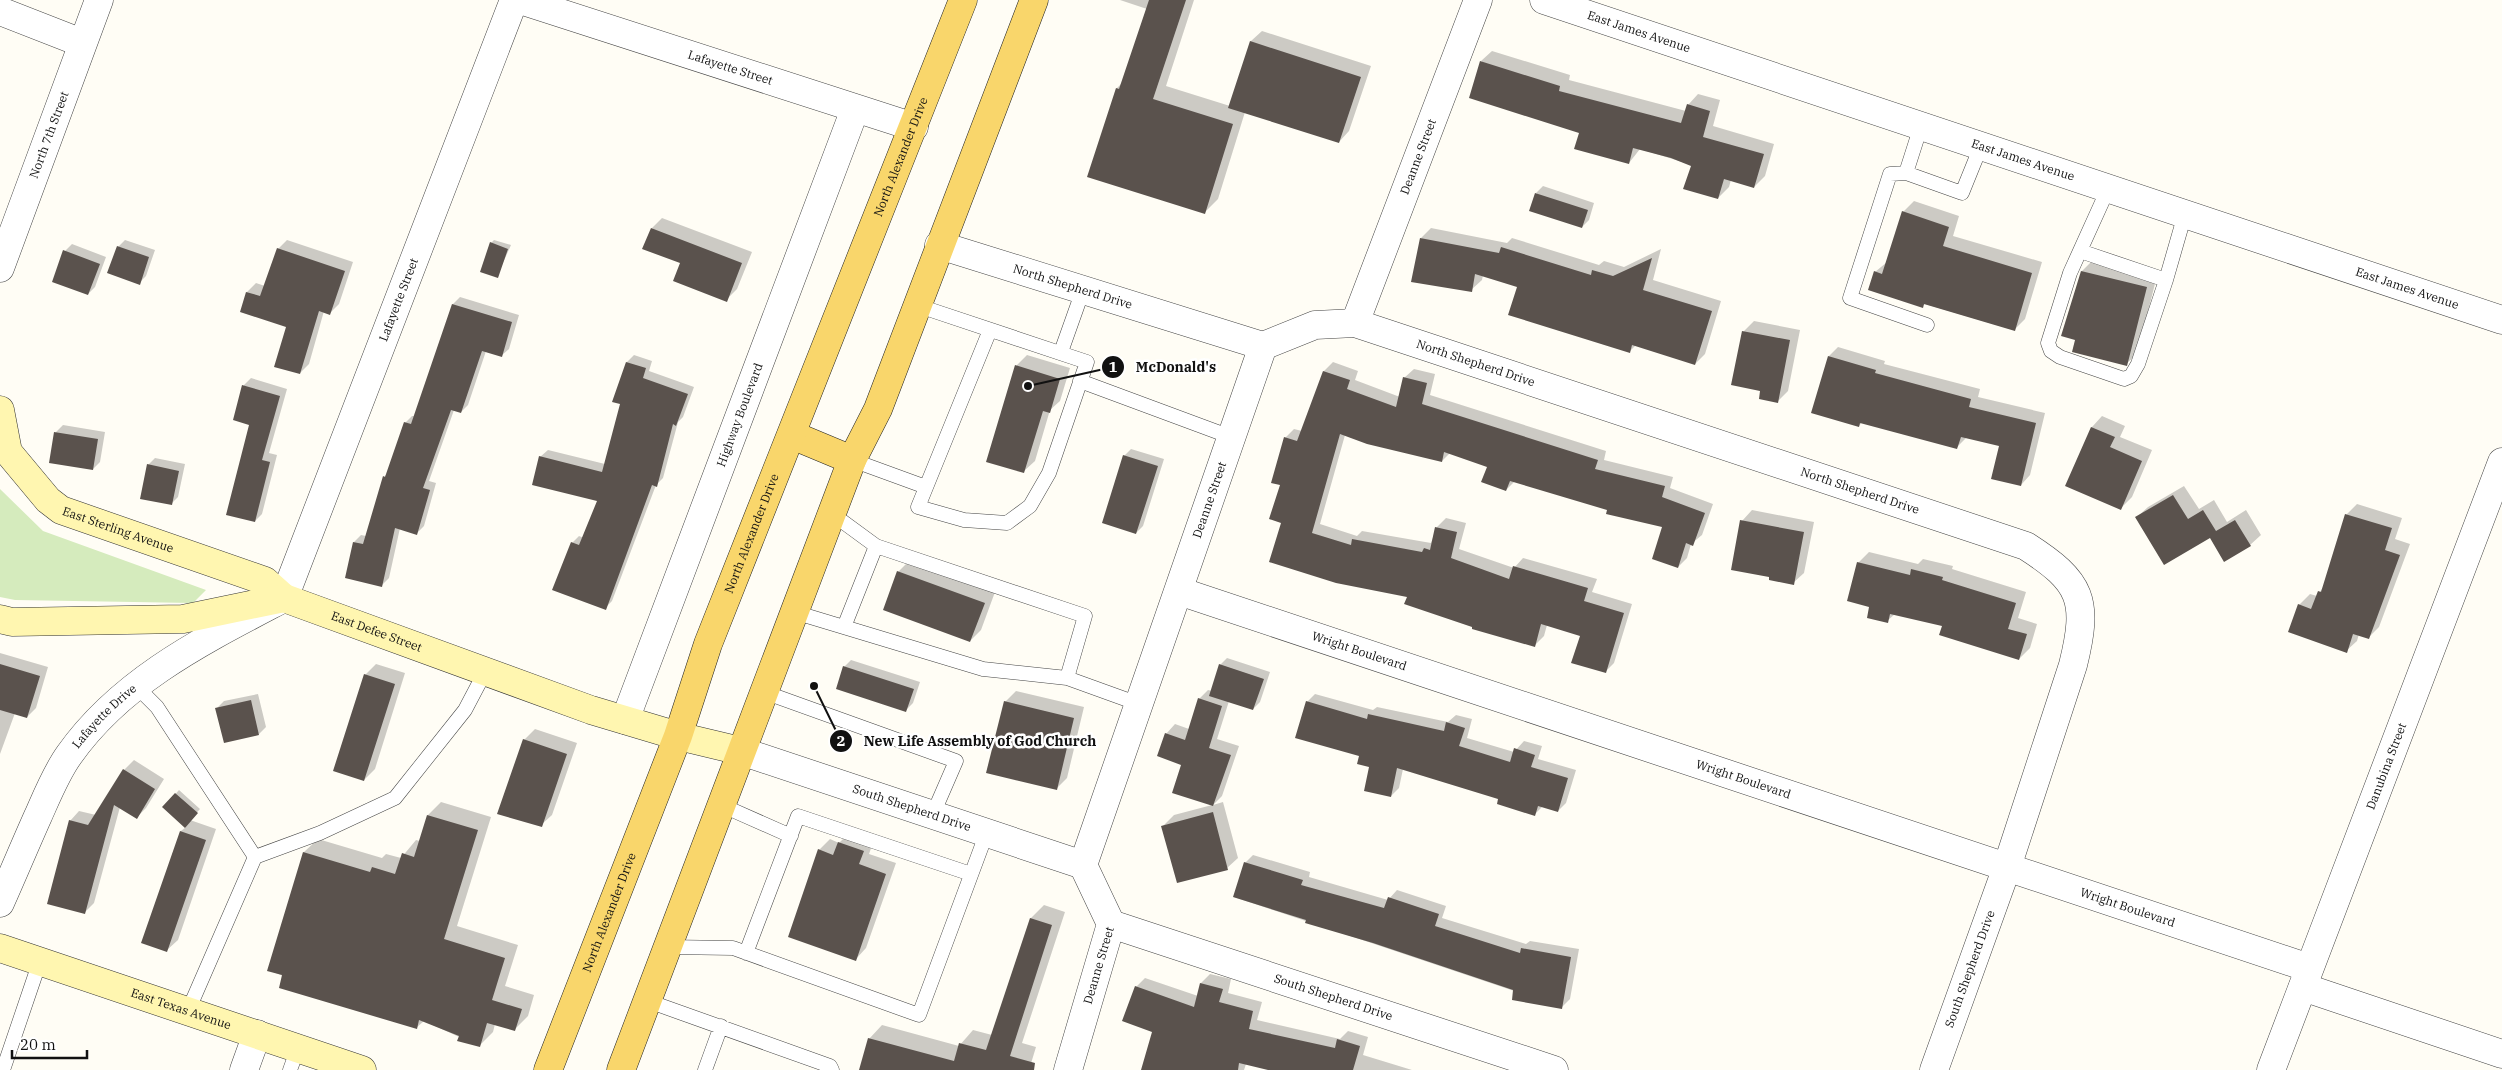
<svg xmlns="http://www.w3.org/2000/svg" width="2502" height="1070" font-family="'IBM Plex Serif',serif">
<rect width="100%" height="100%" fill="#fffdf5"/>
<path fill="#d5ebbd" d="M0,489L43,531L206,590L193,603L15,600L0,597Z"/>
<path fill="#0003" d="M1120,0H1194L1166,86L1230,106L1251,41L1262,31L1371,66L1349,131L1339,142L1245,112L1218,199L1205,212L1089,176L1117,88L1123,82L1147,9Z
M1492,51L1570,75L1569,80L1686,111L1688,105L1698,94L1720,100L1713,126L1774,144L1765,176L1754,187L1731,180L1729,187L1718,198L1692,165L1640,149L1629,163L1580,132L1481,61Z
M1543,186L1594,203L1589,220L1582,227L1536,193Z
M1914,201L1959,216L1953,236L2042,262L2025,319L2014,330L1925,304L1922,306L1875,272L1887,262L1903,212Z
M662,218L752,252L737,289L726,300L681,263L652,228Z
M1431,228L1507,243L1512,238L1599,265L1604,261L1624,267L1661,249L1653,280L1721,301L1705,354L1695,364L1636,345L1629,352L1519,286L1483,275L1482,280L1471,290L1421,238Z
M125,240L155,250L146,276L139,283L118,247Z
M287,240L353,262L339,304L330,313L324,311L309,364L300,373L288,326L241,311L247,292L256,283L265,286L278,249Z
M494,240L511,245L497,276L491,243Z
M72,244L106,257L95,287L88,294L65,251Z
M2093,260L2157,276L2137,354L2126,364L2077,339L2082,271Z
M460,297L519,315L509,349L501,356L486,351L468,405L461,412L454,410L429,481L436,483L424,526L417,533L400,528L389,578L382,585L354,542L361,535L366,536L384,477L387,474L405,423L412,416H415L453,304Z
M1754,321L1800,330L1788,391L1778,401L1762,390L1743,332Z
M1838,347L1885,361L1884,364L1980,389L1978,397L2045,413L2030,475L2021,485L2001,445L1967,437L1957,447L1862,422L1859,426L1829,356Z
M634,355L652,361L649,371L694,387L683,417L678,422L663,478L656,485L612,601L605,608L572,543L579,536L584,538L599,500L540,457L548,450L605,464L621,404L627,362Z
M1027,355L1070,368L1060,401L1050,410L1035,461L1024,471L1016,366Z
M1333,362L1358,371L1355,380L1400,397L1404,378L1414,369L1435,374L1430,395L1606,451L1604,460L1673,477L1670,488L1713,504L1702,535L1691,544L1687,558L1678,567L1664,526L1515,481L1506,490L1488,466L1450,453L1442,461L1345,435L1320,524L1357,536L1362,531L1431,543L1437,527L1446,518L1466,523L1459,549L1514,568L1523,558L1597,579L1592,592L1632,604L1614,663L1605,672L1581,635L1547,625L1544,636L1535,645L1474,626L1408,596L1283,522L1281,485L1285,438L1294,429L1302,431L1324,371Z
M251,378L287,389L269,453L277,455L262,514L255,521L250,424L234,419L244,385Z
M2102,416L2125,426L2120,437L2152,450L2132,497L2121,508L2067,486L2092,427Z
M63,425L105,432L100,462L93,469L50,462L56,432Z
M1131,449L1164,459L1143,526L1136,533L1124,456Z
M155,458L185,464L178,497L171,504L148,465Z
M2184,486L2199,509L2214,500L2227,522L2246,510L2261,535L2250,545L2137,517L2148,507Z
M2357,504L2402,518L2395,539L2410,544L2379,627L2368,638L2359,634L2357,641L2346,651L2299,605L2310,594L2317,596L2324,586L2346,515Z
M1752,510L1814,522L1804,573L1793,583L1771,576L1742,521Z
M1869,552L1918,564L1923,559L1953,566L1952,569L2026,592L2018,618L2037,624L2030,648L2019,659L1943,625L1895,614L1887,621L1871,606L1858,563Z
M909,561L995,592L981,630L970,641L898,572Z
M0,653L48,667L36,708L27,717L15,713L0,754Z
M1227,658L1270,672L1260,702L1253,709L1229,701L1217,739L1239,746L1222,796L1213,805L1223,802L1238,858L1227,868L1163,826L1174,815L1212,805L1183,764L1166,734L1175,724L1189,729L1199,699L1208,690L1212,691L1220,665Z
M851,660L920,682L913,703L906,710L844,667Z
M376,664L405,673L375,769L364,780L365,675Z
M1016,691L1084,707L1067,778L1056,789L1005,702Z
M258,694L266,727L259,734L217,708L224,701Z
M1315,694L1373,710L1377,707L1448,722L1456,715L1472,719L1467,738L1514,752L1524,741L1542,746L1538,759L1576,770L1566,803L1558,811L1543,806L1535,814L1500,798L1403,769L1399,788L1391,796L1371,766L1307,702Z
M535,729L577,743L552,815L541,825L499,814L524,740Z
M134,760L164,779L146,808L137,817L120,807L94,903L85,912L70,821L79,811L96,815L124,770Z
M179,790L200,809L190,820L216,829L178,940L167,950L143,942L181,831L186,827L164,807Z
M441,802L491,817L457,926L518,945L505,986L534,995L528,1016L514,1030L495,1024L493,1032L479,1046L424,1021L416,1028L268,970L304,852L318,839L382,858L386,854L401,858L416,840L420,841L428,815Z
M850,832L874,840L869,854L896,863L866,948L856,959L819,850L830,839L839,843Z
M1253,855L1310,872L1309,877L1388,900L1397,890L1446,906L1442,918L1526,944L1530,941L1579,949L1570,999L1562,1007L1234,897L1245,863Z
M1044,905L1065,912L1022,1043L1036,1047L1029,1070H861L869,1039L882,1025L959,1046L973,1030L992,1035L1031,918Z
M1210,974L1231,979L1228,993L1262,1002L1257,1020L1340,1039L1348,1031L1368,1037L1363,1055L1412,1070H1273L1246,1064L1244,1070H1143L1154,1032L1136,987L1145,978L1198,996L1201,983Z"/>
<path fill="#5a524d" d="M1149,0H1186L1153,99L1233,124L1205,214L1087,177L1116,88L1119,89Z
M1250,41L1361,77L1339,143L1228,108Z
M1480,61L1560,86L1559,91L1681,123L1687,104L1710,111L1703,137L1764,154L1754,188L1724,179L1718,199L1683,189L1691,166L1671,158L1633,148L1629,164L1574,149L1579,133L1469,98Z
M1535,193L1588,210L1582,228L1529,211Z
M1902,211L1949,227L1943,246L2032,273L2015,331L1924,304L1923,308L1868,290L1874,271L1882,274Z
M651,228L742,263L727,302L673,281L680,263L642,249Z
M1420,238L1499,253L1501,247L1591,275L1592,270L1613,276L1652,258L1643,290L1712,311L1695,365L1632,345L1630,353L1508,315L1517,287L1475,274L1472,292L1411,282Z
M490,242L508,249L498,278L480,272Z
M117,246L149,257L140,285L107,273Z
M277,248L345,271L330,315L319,311L300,374L274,367L286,327L240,312L246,292L260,296Z
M63,250L100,264L88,295L52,282Z
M2081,271L2147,287L2127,366L2072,352L2075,340L2061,336Z
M452,304L512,322L502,357L482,351L461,413L451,410L423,488L430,490L417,535L395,528L382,587L345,578L353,542L363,544L383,476L385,477L404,422L411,424Z
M1742,331L1790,340L1778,403L1759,399L1760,391L1731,385Z
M1828,356L1876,370L1875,373L1971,399L1969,407L2036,423L2021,486L1991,479L1999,446L1961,437L1957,449L1860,423L1859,427L1811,413Z
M626,362L646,368L643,378L688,394L676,426L673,424L657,487L652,485L606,610L552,590L571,542L579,545L597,501L532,485L539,456L602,472L620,404L612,402Z
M1015,365L1060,379L1050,413L1043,411L1024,473L986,462Z
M1323,371L1350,380L1347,389L1396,407L1403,377L1427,383L1422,404L1598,460L1595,469L1665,486L1662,497L1705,513L1693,546L1686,543L1678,568L1652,559L1662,527L1606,514L1607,510L1510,481L1506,491L1481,482L1487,467L1444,452L1442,462L1367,444L1340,434L1312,533L1351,545L1352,539L1422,552L1424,548L1430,550L1435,527L1457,532L1451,558L1509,579L1513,566L1588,588L1584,601L1624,613L1606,673L1571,663L1580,636L1541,624L1535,647L1472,629V627L1404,604L1407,597L1336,583L1269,562L1281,523L1269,519L1280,485L1271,483L1284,437L1297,441Z
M242,385L280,396L262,460L270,462L255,522L226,515L249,425L233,420Z
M2091,427L2115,437L2110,447L2142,461L2121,510L2065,486Z
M54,432L98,439L93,470L49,463Z
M1123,455L1158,466L1136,534L1102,523Z
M147,464L179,471L172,505L140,499Z
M2173,495L2188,519L2203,510L2216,531L2235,520L2251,546L2224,562L2210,538L2164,565L2135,517Z
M2345,514L2392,528L2385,550L2400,555L2369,639L2353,634L2347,653L2288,632L2298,604L2311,609L2318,591L2321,592Z
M1740,520L1804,532L1794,585L1769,580V577L1731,570Z
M1857,562L1910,575L1911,569L1943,577L1942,580L2016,603L2008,629L2027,634L2019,660L1939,635L1942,626L1890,614L1888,623L1867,618L1869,607L1847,601Z
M897,571L985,603L970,642L883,610Z
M0,664L40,676L27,718L0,710Z
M1219,664L1264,679L1253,710L1209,696Z
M843,666L914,689L906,712L836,689Z
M364,674L395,684L364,781L333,771Z
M1198,698L1222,706L1209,748L1231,755L1213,806L1172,793L1181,765L1157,756L1165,733L1185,740Z
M251,700L259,735L224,743L215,708Z
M1004,701L1074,718L1057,790L986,773Z
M1306,701L1367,719L1368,714L1444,731L1446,722L1465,728L1459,746L1510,762L1514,748L1535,755L1531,767L1568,778L1558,812L1538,806L1535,816L1497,804L1498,799L1397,768L1391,797L1364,791L1369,767L1357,764L1359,756L1295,738Z
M523,739L567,754L542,827L497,814Z
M123,769L155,789L137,819L114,805L85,914L47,904L69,820L88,825Z
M175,793L198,813L185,828L162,807Z
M1213,812L1228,870L1177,883L1161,826Z
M427,815L478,830L444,939L505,958L492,1000L522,1009L515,1031L487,1023L480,1047L457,1041L459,1036L419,1020L417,1029L279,988L282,975L267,971L303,852L370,872L372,867L395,874L402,853L414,857Z
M180,831L206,840L167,952L141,943Z
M838,842L864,851L859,864L886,874L856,961L788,937L818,849L833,855Z
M1244,862L1303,880L1301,885L1384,908L1388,897L1439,914L1435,926L1520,953L1521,948L1571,957L1562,1009L1512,1000L1513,990L1373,943L1305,923L1306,920L1233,897Z
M1030,918L1052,925L1010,1056L1035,1063L1034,1070H859L868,1038L954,1061L959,1043L986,1050Z
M1200,983L1223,989L1219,1002L1253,1011L1249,1029L1335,1048L1337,1039L1360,1046L1353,1070H1268L1239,1063L1238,1070H1141L1152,1032L1122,1021L1135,986L1194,1007Z"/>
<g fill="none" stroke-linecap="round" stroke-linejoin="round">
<g stroke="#444" stroke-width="15">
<path id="service" d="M1921,126L1906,173L1962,193L1981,146
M1906,173L1890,174L1850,298L1927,325
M2108,189L2070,273L2048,343L2051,351L2060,357L2124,379L2131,376L2138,364L2166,280L2185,214
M2080,251L2166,280
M916,305L1087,362L1049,473L1030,506L1007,523L964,520L918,507L990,330
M1061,352L1083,290
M1080,381L1231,437
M852,460L926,487
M831,513L876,546L1085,616L1067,678
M794,612L983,669L1067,678L1139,704
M844,627L876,546
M135,685L157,707L255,857L188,1011
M764,692L956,761L933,814
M721,805L791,836
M255,857L320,833L395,798L465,710L485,672
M668,947L733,948L919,1015L987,832
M746,953L798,816L971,874
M648,1001L830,1066L832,1070
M3,1070L40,961
M290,1070L298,1048
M705,1070L721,1026"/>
</g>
<g stroke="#444" stroke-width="29">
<g id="minor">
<path id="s1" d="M520,0L914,127"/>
<path d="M0,11L82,43"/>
<path id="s2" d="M939,245L1263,346"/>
<path id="s3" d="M0,268L99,0"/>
<path id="s4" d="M1355,323L1478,0"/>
<path id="s5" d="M1179,591L2309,968"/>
<path id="s6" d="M625,720L855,109"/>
<path id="s7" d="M741,751L1083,865"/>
<path id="s8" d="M0,903C13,874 25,845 38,816C47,796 56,773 69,755C122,680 204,640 284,598L514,0"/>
<path id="s9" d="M1111,924L1554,1070"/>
<path d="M2303,987L2502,1054"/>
<path d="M244,1070L257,1034"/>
<path id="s10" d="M1068,1070L1111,924L1083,865L1263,346L1315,325L1355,323L2026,546C2082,582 2089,600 2073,665L2007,867L1934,1070"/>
</g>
</g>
<g stroke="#444" stroke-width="29">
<g id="tertiary">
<path id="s11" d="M1544,0L2502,320"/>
<path id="s12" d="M2271,1070L2502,462"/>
</g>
</g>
<g stroke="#333" stroke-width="29">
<g id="secondary">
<path id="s13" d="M0,410L8,452L48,500L61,510L265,581L284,598"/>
<path id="s14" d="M0,619L12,622L183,619L284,598L591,710L678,736L741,751"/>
<path id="s15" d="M0,948L362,1070"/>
</g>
</g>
<g stroke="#222" stroke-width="29">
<g id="primary">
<path d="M792,435L852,460"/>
<path id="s16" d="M548,1070L678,736L708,644L963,0"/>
<path d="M621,1070L852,460L878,409L1034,0"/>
</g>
</g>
<use href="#service" stroke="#fff" stroke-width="14"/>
<use href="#minor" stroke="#fff" stroke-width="28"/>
<use href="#tertiary" stroke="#fff" stroke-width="28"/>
<use href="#secondary" stroke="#fff6b0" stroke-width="28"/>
<use href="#primary" stroke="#f9d66b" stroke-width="28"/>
</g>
<g text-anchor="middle" stroke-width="5" stroke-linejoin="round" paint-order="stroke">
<g font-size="12" fill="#111" stroke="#fff">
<text dy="4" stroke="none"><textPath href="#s11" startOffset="100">East James Avenue</textPath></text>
<text dy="4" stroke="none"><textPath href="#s1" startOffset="221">Lafayette Street</textPath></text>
<text dy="4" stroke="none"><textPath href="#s3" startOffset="142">North 7th Street</textPath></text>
<text dy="4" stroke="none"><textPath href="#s16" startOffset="979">North Alexander Drive</textPath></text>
<text dy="4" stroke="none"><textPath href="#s4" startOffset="178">Deanne Street</textPath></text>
<text dy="4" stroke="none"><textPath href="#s11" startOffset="505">East James Avenue</textPath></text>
<text dy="4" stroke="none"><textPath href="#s2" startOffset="140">North Shepherd Drive</textPath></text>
<text dy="4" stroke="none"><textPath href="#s11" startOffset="910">East James Avenue</textPath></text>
<text dy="4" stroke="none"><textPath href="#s8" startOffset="752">Lafayette Street</textPath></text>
<text dy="4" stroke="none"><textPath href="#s10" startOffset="990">North Shepherd Drive</textPath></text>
<text dy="4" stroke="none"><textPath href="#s6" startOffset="326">Highway Boulevard</textPath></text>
<text dy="4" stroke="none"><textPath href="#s10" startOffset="1395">North Shepherd Drive</textPath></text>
<text dy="4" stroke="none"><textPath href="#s10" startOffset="604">Deanne Street</textPath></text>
<text dy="4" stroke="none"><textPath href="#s13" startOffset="182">East Sterling Avenue</textPath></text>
<text dy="4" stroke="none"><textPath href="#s16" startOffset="574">North Alexander Drive</textPath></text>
<text dy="4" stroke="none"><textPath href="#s14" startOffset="385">East Defee Street</textPath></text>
<text dy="4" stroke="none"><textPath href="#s5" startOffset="190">Wright Boulevard</textPath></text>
<text dy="4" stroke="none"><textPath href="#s8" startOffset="216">Lafayette Drive</textPath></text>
<text dy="4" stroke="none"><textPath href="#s12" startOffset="325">Danubina Street</textPath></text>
<text dy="4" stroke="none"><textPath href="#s5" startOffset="595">Wright Boulevard</textPath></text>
<text dy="4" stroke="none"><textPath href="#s7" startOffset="180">South Shepherd Drive</textPath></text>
<text dy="4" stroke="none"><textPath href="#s5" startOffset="1000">Wright Boulevard</textPath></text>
<text dy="4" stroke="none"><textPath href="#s16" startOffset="169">North Alexander Drive</textPath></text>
<text dy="4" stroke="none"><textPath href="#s10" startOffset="109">Deanne Street</textPath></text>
<text transform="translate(1970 969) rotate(-70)" y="4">South Shepherd Drive</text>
<text dy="4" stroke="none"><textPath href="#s9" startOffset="234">South Shepherd Drive</textPath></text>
<text dy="4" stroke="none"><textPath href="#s15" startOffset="191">East Texas Avenue</textPath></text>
</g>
</g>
<path fill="none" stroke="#111" stroke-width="2" d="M1028 386L1113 367M814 686L841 741"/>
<g fill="#111" stroke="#fff" stroke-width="2">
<circle cx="1028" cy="386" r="5"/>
<circle cx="814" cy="686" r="5"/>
<circle cx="1113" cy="367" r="12"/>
<circle cx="841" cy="741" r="12"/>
</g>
<g font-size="15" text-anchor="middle" font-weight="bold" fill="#fff">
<text x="1113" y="372">1</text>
<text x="841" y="746">2</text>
</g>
<g font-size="14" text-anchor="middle" font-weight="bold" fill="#111" stroke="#fff" stroke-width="5" stroke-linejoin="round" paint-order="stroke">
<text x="1176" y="372">McDonald's</text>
<text x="980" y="746">New Life Assembly of God Church</text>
</g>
<path d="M12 1050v8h75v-8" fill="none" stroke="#111111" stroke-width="2.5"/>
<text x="20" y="1050" font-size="15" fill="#111111" stroke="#ffffff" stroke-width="4" paint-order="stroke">20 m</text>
</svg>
